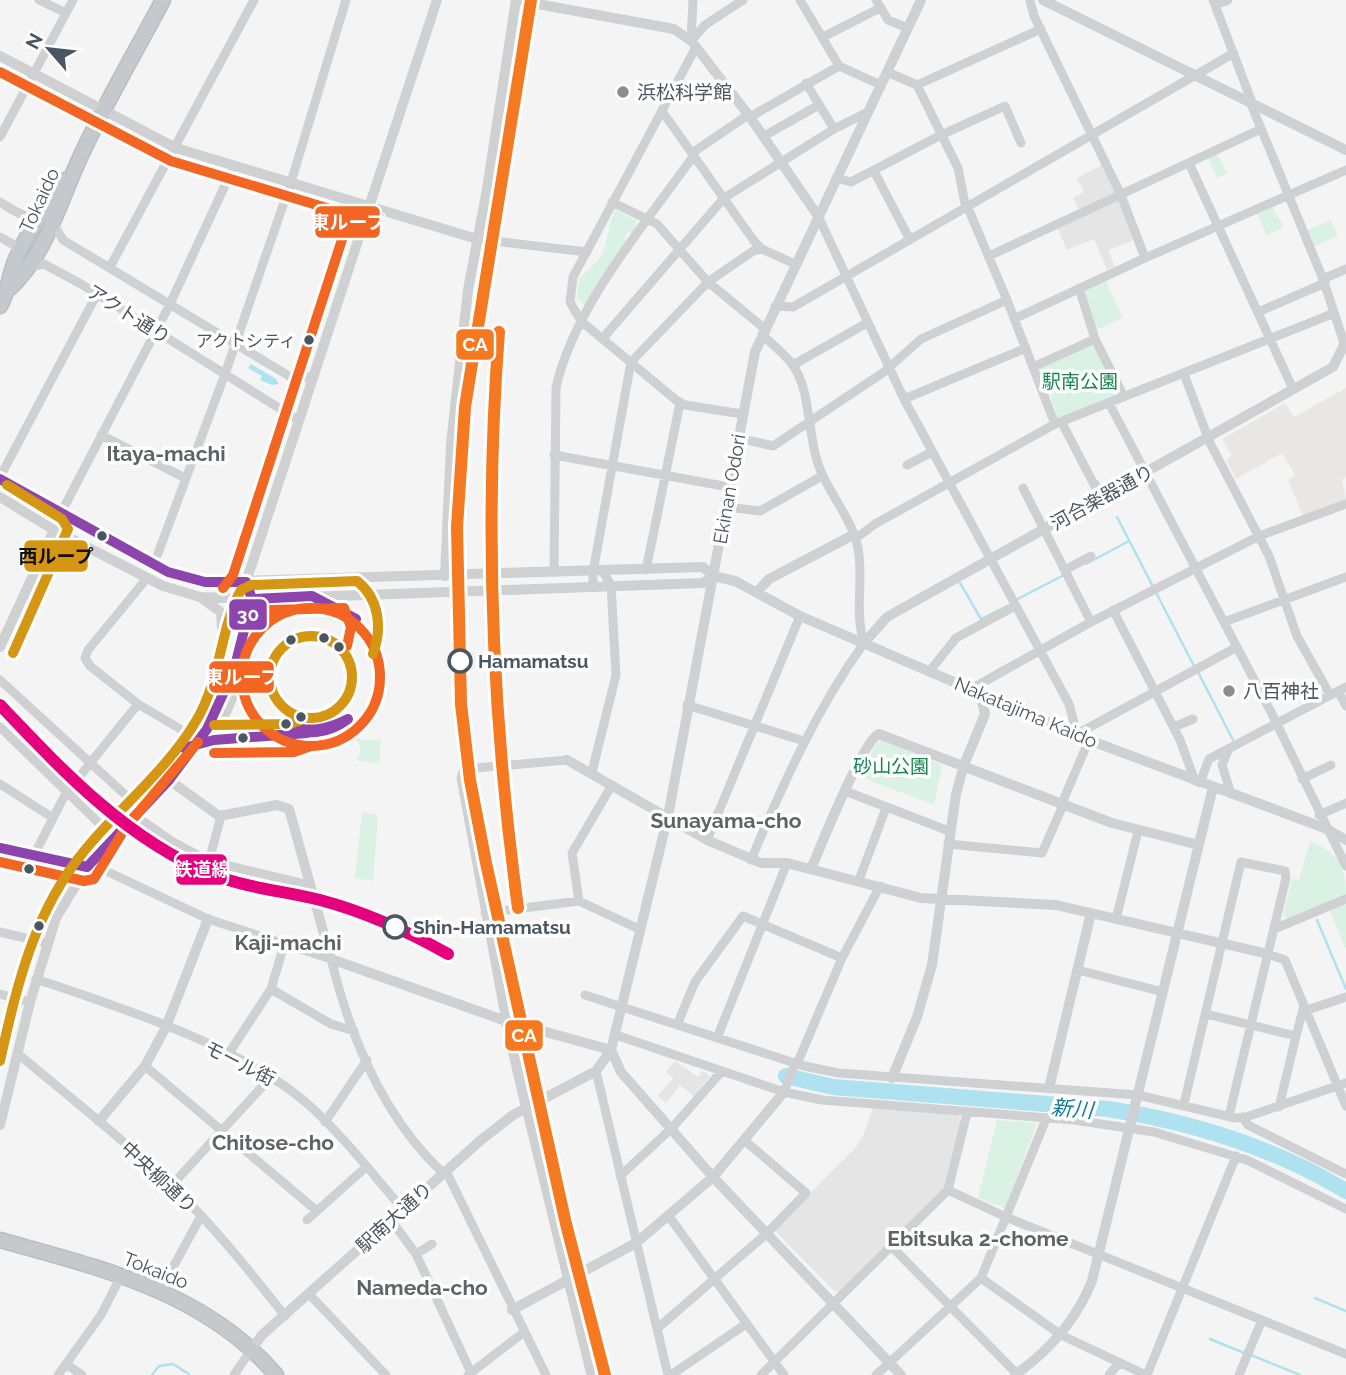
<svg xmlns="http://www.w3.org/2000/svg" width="1346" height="1375" font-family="Raleway,'Noto Sans JP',sans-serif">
<rect width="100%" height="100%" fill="#f4f4f4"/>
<path fill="#e8e7e3" d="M1346,388V477L1342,480L1346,500L1303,516L1288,480L1295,475L1282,453L1236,479L1226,460L1232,456L1222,439L1285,403L1294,417Z"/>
<path fill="#e6e5e6" d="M1102,165L1116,193L1079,210L1073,198L1084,192L1077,178Z
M1119,199L1133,240L1108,250L1115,267L1107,270L1094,239L1067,250L1057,227Z
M675,1061L698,1077L703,1071L710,1076L694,1096L680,1085L666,1103L658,1096L673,1078L666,1072Z
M873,1108L958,1115L962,1122L946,1188L841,1292L834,1291L774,1230L856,1147L863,1136Z"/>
<path fill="#d9f2e3" d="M1217,153L1227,173L1217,178L1208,158Z
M1272,207L1284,227L1267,236L1257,214Z
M616,210L637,221L633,234L628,232L624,238L628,241L585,306L577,299L579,279C586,270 597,265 602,254C609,240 607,224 616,210Z
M1331,220L1338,236L1314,246L1308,230Z
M1106,281L1123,318L1096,330L1082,290Z
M1093,343L1119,395L1062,419L1058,417L1040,368Z
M326,608L353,624L350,627L310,613L283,620L279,617L256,642L258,647L250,672L247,671L260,616L274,611Z
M373,681H380L376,698L380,714L361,715L371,697Z
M357,720L360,740H381L379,763L357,761L361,751L358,741L341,734Z
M883,740L942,765L934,805L858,776L877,743Z
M362,812L378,815L373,881L355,878Z
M1310,841C1337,853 1346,864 1346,895L1287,919L1283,916L1292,879L1299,880Z
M1346,904V947L1345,948L1330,911Z
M997,1120L1037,1123L1005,1208L978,1198Z"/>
<path fill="#aee2f0" d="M251,364L276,379L279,384L272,385L260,380L262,376L248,368Z"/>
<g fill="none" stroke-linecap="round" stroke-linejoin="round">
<path stroke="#aee2f0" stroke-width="2.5" d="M1097,481L1102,489
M1117,517L1194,666
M1086,564L1129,541
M960,583L981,619L1009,605
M1014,601L1064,575
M1198,672L1233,740
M1317,920L1346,989
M1315,1298L1346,1311
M1210,1339L1244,1353
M1251,1355L1300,1375
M152,1375L159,1366L173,1364L189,1374"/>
<path stroke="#aee2f0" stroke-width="16" d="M786,1076L833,1087L1108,1109C1192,1122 1273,1147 1346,1191"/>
<g stroke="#b9bec3" stroke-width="17">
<path id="trunk" d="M10,288C45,256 59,204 78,162C103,107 135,53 163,0
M0,306C7,294 8,284 12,270C19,244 49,202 65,180
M0,1240C100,1268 206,1292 276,1375"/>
</g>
<path stroke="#ced0d2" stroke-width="9" d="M39,0L66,13
M693,0L691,41L696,47L573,277L570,302L581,321L676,400L685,405L742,414
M800,0L839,66
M876,0L888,20L908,28
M1030,0L1034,16L1121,195L1145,258L1346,170
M1213,0L1253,105
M1215,5L1228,0
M823,37L880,8
M692,40L705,25L743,0
M887,72L917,85L958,168L966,209
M806,83L834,129
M917,85L1041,29
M1251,104L1323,279L1345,346
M662,111L754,241L762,249L795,264
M750,117L839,66L881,85
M764,136L819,105
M0,137L73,0
M692,153L748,115
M1189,163L1293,389
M874,171L910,240
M836,178L851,182L941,135L1005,106L1021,143
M0,202C15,211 25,221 42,212
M612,202L657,224L708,282L764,328
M818,216L904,399L1069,704L1077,734L1237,647
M53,223L63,240L294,379L314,376
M0,237L14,245L17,257
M477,239L587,252
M989,256L1261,129
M30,267L44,264L81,284L298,420
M110,267L254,0
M1323,279L1346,269
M1079,288L1095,339L1124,397
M1007,300L1055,424
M775,306L793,307L1234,53
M1258,312L1325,283
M1014,319L1145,258
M603,338L724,198L834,129L868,112
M793,365L867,323
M1033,367L1095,339
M1184,374L1210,443L1269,556L1297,636L1330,695
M904,399L1026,348
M1109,403L1272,714L1346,866
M1062,423L1101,498
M101,435L185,478
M738,438L773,446L884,372L921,339L1007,300L968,208
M554,455L729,487
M907,465L932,452
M0,477L97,294
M1023,488L1091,622
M726,507L760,511L822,476
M61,513L170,304L234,166
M855,539L875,524L1055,424L1332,314
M154,564L225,374L291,182L346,0
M646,570L680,403
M1065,570L1091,556
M554,572L556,387C576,303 645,225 694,155
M147,578L88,650L85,658L90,666L138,704L187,733
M593,587V572L631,362L708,282L753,251L762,249
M1113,610L1180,740L1195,781
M1224,622L1346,577
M929,672L956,638L1015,606
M0,680L132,801
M971,689L1091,622L1259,536L1346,504
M1338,691L1346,706
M687,705L804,741
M0,727L106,830
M1174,727L1193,719
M222,748L214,740C226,710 245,684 239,650
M1229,748L1222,765L1231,794
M592,772L616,675L611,585L603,572
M1302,779L1331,765
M1200,783L1209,759L1346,687
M0,784L53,818
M845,791L949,831
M1062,803L1089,740
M134,815L173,842L209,861L309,885
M1319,815L1346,803
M707,840L800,616
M948,844L1042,853L1064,803
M34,855L66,793L138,704
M751,860C783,784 816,710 864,643C854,611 864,580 858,548C852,521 835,501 823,476C806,442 813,392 792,364C784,353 771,344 762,334
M209,861L221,816
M87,867L104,870L208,919L331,959C350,1036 384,1118 443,1173
M859,880L886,808
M579,901L572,853L612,785
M485,913L579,901L641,930
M1116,919L1138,831
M1274,929L1346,899
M0,932L46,943
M1268,954L1285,960L1346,1106
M1078,970L1163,992
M36,979C121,1008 243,1046 310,1106C344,1137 373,1175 403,1209
M271,989L331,1024L354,1031
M0,994L30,1002
M585,995L804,1066L839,1073L1138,1095L1235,1118L1246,1117L1346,1083
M1307,1010L1346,997
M1206,1014L1296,1036L1279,1107
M506,1021L461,778L464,769L567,760
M677,1025L695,982L743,916L842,958
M616,1035L784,1092L822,1100L1074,1120L1154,1132L1247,1160L1346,1209
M1296,1036L1304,1006
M717,1038L787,863
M229,1053L271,989L284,945
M18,1054C77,1103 138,1151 191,1205C225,1240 255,1278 285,1316
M797,1064L842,958L880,886
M145,1066L317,1211
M596,1071L668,1375
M784,1092L795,1063
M1184,1104L1241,862L1285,871L1286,878L1229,1116
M526,1108L591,1375
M1242,1117L1248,1125L1346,1174
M325,1122L367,1060
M446,1171L546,1375
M620,1176L672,1128L722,1071
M171,1186L271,1077
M948,1190L1006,1217L1346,1354
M668,1215L784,1375
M307,1220L366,1167
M391,1220L416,1254L472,1375
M891,1246L1018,1375
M416,1254L432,1244
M981,1278L1061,1335L1146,1375
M160,1291L201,1216
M309,1294L386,1375
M659,1327L765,1235L806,1193L744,1140
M66,1364L82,1375
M58,1375L101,1315L121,1276
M234,1375L251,1350
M468,1375L523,1333
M671,1375L746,1324
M761,1375L948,1190L967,1113
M876,1375L981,1278L1046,1119
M1109,1375L1119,1363
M1147,1375L1236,1156
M1239,1375L1262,1320"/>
<path stroke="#ced0d2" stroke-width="10" d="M516,0L674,29L691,41
M1043,0L1346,150
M696,47L750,117L818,216
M0,56L176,148L477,239
M0,479L168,572L205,582L703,567L713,576L735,581L800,616L1089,740L1327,829L1346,840
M0,497L54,530L163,586L200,597L252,599L703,583L713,576
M445,576L451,444L468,290L487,189L516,0
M757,592L769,579L853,535
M200,597L221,612L222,629
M864,643L887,617L1333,367L1346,341
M0,647L54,530
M197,744L214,739
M567,760L707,840L761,863H787L921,898L1056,905L1268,954
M169,780L219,816L277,805L289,809L331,959L506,1021L611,1050L621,1072L713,1177L901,1375
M149,790L180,756
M0,848L87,867
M87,867C92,840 114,822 131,802C156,773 180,744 200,712C225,672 217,618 246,582L437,0
M811,869C820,848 863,740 879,734L1112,823L1199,845
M506,1021L526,1108
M892,1078L917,1017L932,965L956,794L964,765L985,714L980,693
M1049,1088L1091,913
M99,1121L145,1066L166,1027L208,919
M0,1125L30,1002L56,918L87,867L169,780L207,729L227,691L251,595
M512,1310L636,1243L713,1177L784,1092
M251,1350L262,1335L481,1140L513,1115L596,1071L611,1050L668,816L755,352L921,0
M1015,1375C1050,1350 1076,1321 1092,1281L1213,787"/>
<use href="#trunk" stroke="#c4c9cd" stroke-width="14"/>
<g stroke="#fff" stroke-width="16">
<path id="bus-1" d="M0,479L168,572L205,582H246L252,599L234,670L207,729L169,780L87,867
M252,599L312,596L356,619
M286,726C310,732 325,731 348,719
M286,726C306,737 330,733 348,719
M184,748L214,740L307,733
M0,848L87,867"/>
</g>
<g stroke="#fff" stroke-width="16">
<path id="bus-2" d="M0,72L171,161L350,215L233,575L223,588
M242 677a69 69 0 1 1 138 0a69 69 0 1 1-138 0Z
M234,611L344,608L351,627L347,646
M214,753L294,752L311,746
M0,862L84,881L94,879L126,827L198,742"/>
</g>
<g stroke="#fff" stroke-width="16">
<path id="bus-3" d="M7,485L62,519L68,529L13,653
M270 677a41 41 0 1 1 82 0a41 41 0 1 1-82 0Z
M214,725L290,724L301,720
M0,1061C17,985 34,911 85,850C121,806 167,770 196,721C221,680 220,628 241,590L251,585L357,581C380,599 382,629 373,654"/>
</g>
<use href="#bus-1" stroke="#8e44ad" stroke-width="10"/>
<use href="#bus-2" stroke="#f26522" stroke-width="10"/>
<use href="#bus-3" stroke="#d49613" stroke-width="10"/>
<g stroke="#fff" stroke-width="18">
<path id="rail-1" d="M531,0L465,407L457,527L461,704L470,780L486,863L566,1224L605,1375
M499,332C484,525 492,716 518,908"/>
</g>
<g stroke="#fff" stroke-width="18">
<path id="rail-2" d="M0,705C62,770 126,839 211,874C246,888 284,891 320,900C366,912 407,931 448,954"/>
</g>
<use href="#rail-1" stroke="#f47921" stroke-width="12"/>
<use href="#rail-2" stroke="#e5007d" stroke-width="12"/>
</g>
<g fill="#868d94" stroke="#fff" stroke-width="2.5">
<circle cx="623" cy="92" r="7"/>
<circle cx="1229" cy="691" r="7"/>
</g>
<g fill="#4a5661" stroke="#fff" stroke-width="2.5">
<circle cx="309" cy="340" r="6"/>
<circle cx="102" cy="536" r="6"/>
<circle cx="324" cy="638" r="6"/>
<circle cx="291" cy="640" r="6"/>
<circle cx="339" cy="647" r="6"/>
<circle cx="301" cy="717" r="6"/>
<circle cx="286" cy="724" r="6"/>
<circle cx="243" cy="738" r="6"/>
<circle cx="29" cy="869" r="6"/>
<circle cx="39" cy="926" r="6"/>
</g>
<g fill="#fff" stroke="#4a5661" stroke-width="3.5">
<circle cx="460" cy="661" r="11"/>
<circle cx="395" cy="927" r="11"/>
</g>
<g text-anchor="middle" stroke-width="7" stroke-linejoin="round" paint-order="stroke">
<g font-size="17" fill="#4a5661" stroke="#fff" text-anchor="end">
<text x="296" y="347">アクトシティ</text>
</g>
<g font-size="19" fill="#4a5661" stroke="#fff" text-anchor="start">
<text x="637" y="99">浜松科学館</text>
<text x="1243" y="698">八百神社</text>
</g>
<g font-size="19" fill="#4a5661" stroke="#fff">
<text transform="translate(39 200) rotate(-65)" y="7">Tokaido</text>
<text transform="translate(129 314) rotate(32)" y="7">アクト通り</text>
<text transform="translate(729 489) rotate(-80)" y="7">Ekinan Odori</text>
<text transform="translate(1102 497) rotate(-29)" y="7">河合楽器通り</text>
<text transform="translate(1026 712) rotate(23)" y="7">Nakatajima Kaido</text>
<text transform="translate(240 1063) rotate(27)" y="7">モール街</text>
<text transform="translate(159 1177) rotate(43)" y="7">中央柳通り</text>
<text transform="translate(394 1217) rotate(-42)" y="7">駅南大通り</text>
<text transform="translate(156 1270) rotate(22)" y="7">Tokaido</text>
</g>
<g font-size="19" fill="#17864f" stroke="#fff">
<text x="1080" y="388">駅南公園</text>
<text x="891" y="773">砂山公園</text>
</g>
<g font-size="19" font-weight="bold" fill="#4a5661" stroke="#fff" text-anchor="start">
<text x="478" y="668">Hamamatsu</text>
<text x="413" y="934">Shin-Hamamatsu</text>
</g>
<g font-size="21" font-weight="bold" fill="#5f6368" stroke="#fff">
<text x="166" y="461">Itaya-machi</text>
<text x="726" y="828">Sunayama-cho</text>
<text x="288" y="950">Kaji-machi</text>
<text x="273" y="1150">Chitose-cho</text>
<text x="978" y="1246">Ebitsuka 2-chome</text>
<text x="422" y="1295">Nameda-cho</text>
</g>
<g font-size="21" font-style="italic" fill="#0c7c9b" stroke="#fff">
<text transform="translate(1072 1109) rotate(5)" y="7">新川</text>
</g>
</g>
<g stroke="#fff" stroke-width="2.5">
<rect x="314" y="205" width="67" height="34" rx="7" fill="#f26522"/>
<rect x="455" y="328" width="40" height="33" rx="7" fill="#f47921"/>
<rect x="23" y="539" width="66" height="34" rx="7" fill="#d49613"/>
<rect x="228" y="598" width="40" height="33" rx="7" fill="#8e44ad"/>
<rect x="208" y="660" width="67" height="34" rx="7" fill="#f26522"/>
<rect x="175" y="853" width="53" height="33" rx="7" fill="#e5007d"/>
<rect x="504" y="1019" width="40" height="33" rx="7" fill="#f47921"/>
</g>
<g font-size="19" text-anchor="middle" font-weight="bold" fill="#fff">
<text x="348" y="229">東ループ</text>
<text x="475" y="351">CA</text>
<text x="248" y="621">30</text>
<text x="242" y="684">東ループ</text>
<text x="202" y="876">鉄道線</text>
<text x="524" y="1042">CA</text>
</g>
<g font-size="19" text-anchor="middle" font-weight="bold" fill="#111">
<text x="56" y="563">西ループ</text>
</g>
<g transform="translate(49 49) rotate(298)" stroke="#ffffff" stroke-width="5" paint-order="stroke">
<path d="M0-5L12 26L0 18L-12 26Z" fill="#4a5661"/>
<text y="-10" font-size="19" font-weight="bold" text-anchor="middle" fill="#4a5661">N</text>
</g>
</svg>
